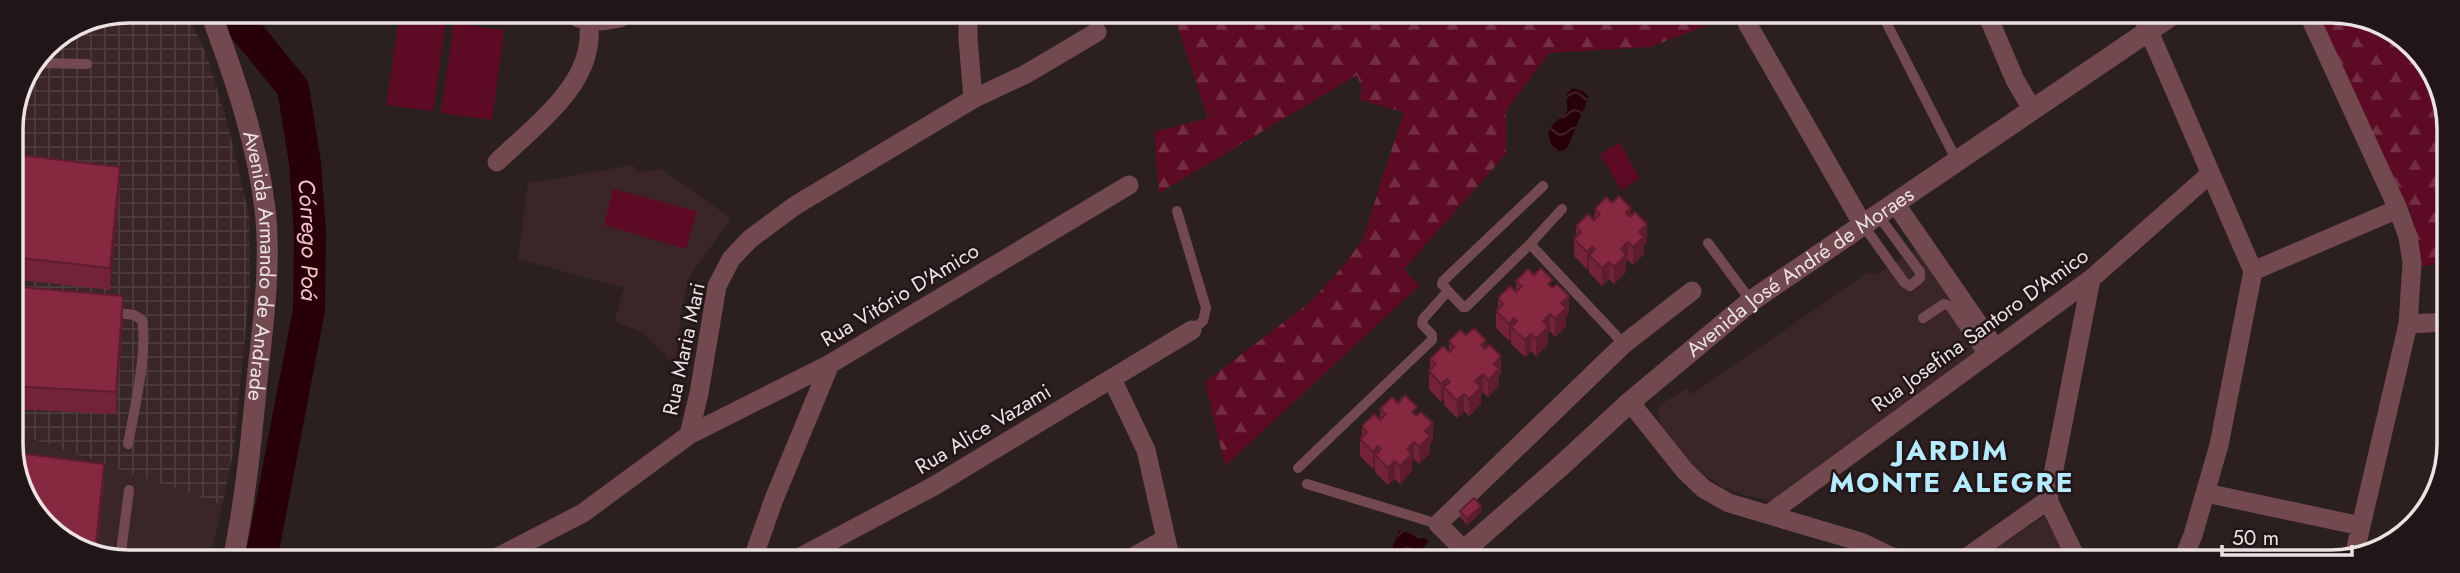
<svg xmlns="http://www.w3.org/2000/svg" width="2460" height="573" font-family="Jost,sans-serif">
<defs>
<pattern id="industrial-grid" width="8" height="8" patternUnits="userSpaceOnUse" patternTransform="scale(1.75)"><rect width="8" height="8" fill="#3a2629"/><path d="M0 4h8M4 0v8" fill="none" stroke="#4d3b3e"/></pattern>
<pattern id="forest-firs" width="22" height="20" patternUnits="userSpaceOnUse" patternTransform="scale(1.75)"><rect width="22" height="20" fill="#5d0b25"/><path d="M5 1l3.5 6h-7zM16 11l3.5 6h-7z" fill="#742e44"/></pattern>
<pattern id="water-waves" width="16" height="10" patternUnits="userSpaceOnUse" patternTransform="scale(1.75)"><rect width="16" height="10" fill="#270008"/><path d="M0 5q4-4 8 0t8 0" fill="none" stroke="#46252c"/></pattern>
</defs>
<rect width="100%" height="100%" fill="#2c1f20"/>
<path fill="#3a2629" d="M633,165L637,172L661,169L731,218L688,279L674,365L643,333L614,321L624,288L518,259L528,183Z
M1918,247L1988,342L1776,501L1744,495L1720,486L1690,465L1667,441L1657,413L1658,406L1687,388L1692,394L1869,272L1876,275Z
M13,432L222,505L210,560H106L45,528L13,468Z
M2045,516L2068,562H1976Z"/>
<path fill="url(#industrial-grid)" d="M84,19H190L207,56L228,126L249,215L250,285L234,449L222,505L13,432L11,121L45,45Z"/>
<path fill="url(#forest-firs)" d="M2318,13H2354L2415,45L2447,105V264L2419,266L2416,234L2410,210L2393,182Z
M1737,14L1650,47L1549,53L1506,111V154L1404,269L1419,286L1225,466L1205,382L1309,303L1339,271L1362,241L1404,112L1360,100L1362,88L1357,75L1159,193L1154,132L1208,118L1174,16Z"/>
<path fill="#5d0b25" d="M399,18L446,23L433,111L386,105Z
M454,23L504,30L492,120L441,113Z
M1620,143L1639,178L1622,191L1600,154Z
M613,189L697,211L686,249L604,225Z"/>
<path fill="url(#water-waves)" d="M1573,88L1583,91L1589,97L1566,151H1558L1552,147L1548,133L1553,124L1567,112V93Z
M1399,530L1429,540L1415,561H1409L1391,553Z"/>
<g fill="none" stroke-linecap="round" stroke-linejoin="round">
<path stroke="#270008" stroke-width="32" id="s1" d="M237,19L293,88L305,163L310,233L309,310L261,560"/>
<path stroke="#734950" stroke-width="10" d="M1882,14L1957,161
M1886,22L1902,14
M37,63L87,64
M1177,211L1206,308L1203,321L1192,330
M1863,225L1904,282L1910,286L1920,278V272L1878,215
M1708,243L1751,301
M1530,244L1562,209
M1448,291L1442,284L1443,281L1543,186
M110,312L134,315L142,320C148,349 134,412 128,444
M1923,318L1944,304L1950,306L1984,356
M1298,468L1432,340V335L1422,324L1423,319L1448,291L1463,307H1466L1530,244L1624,344
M1307,484L1438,524
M120,560L129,490"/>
<path stroke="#734950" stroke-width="19" d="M2141,13L2253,271L2219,445L2193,535L2182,562
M2308,13L2398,209L2408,237L2412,263L2408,324L2354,556
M1987,14L2015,80L2032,109
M968,17V39L973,99
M578,18L603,21L620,18
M1747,23L1863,225
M497,162C529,131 581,93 588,47C590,38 589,28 589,19
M1895,203L1995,348
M2253,271L2398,209
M2408,324L2447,322
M1112,379L1146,450L1171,561
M1630,402L1685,471L1704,489L1729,503L1861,542L1903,562
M689,435L830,364L1129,185
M2206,493L2361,526
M1769,514L2091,279L2210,174
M1464,550L1438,524L1624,344L1692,291
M490,561L583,513L689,435L699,393L717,286L731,259L750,239L796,205L973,99L1026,74L1097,32
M752,561L774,499L830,364
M793,561L934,486L1192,330
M1126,561L1165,539
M1960,562L2048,500
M2078,562L2048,500L2091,279"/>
<g stroke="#734950" stroke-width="21">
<path id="s2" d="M213,19C236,81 257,143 265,209C271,262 264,317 258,370C252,433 246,497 233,560"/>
<path id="s3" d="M1452,561L1562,465L1630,402L1751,301L2175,13"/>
</g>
</g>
<path fill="#732337" d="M11,154L120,189L110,290L12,279Z
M1612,203L1631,216L1647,241L1644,244V254L1633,265L1628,260L1626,262V272L1614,284L1609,279L1602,286L1589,272V267L1587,269L1574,256V239L1576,237V226L1594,220L1595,209Z
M1534,275L1553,288L1569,313L1566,316V326L1555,337L1550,331L1548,333V344L1536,356L1531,351L1525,357L1511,344V339L1509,341L1496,328V311L1498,309V298L1516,292V281Z
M12,293L123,318L116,414L12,409Z
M1466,335L1486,348L1501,373L1499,376V386L1488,397L1483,392L1481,394V404L1469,416L1464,411L1457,418L1444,405V399L1441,402L1429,389V371L1430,369V359L1449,352V341Z
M1398,403L1417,415L1433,441L1430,443V453L1419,464L1414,459L1412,461V471L1400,484L1395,479L1388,485L1375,472V466L1373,469L1360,456V439L1362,437V426L1380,420V409Z
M1460,511L1481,512L1467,525L1460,517Z"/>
<path fill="#5e1d2d" d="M120,167V189L110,290V268Z
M1631,208V225L1626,213Z
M1647,224V241L1644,244V254L1633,265V247L1639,232Z
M1628,242V260L1626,262V272L1614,284V267L1621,249Z
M1592,247V258L1589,255V267L1587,269V252Z
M1609,262V279L1602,286V268Z
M123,296V318L116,414V392Z
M1569,296V313L1566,316V326L1555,337V319L1561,303Z
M1550,314V331L1548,333V344L1536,356V339L1543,321Z
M1514,318V330L1511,327V339L1509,341V324Z
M1531,334V351L1525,357V340Z
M1486,340V357L1481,345Z
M1501,356V373L1499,376V386L1488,397V380L1494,364Z
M1483,374V392L1481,394V404L1469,416V399L1475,381Z
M1447,379V390L1444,387V399L1441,402V384Z
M1464,394V411L1457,418V401Z
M1433,423V441L1430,443V453L1419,464V447L1425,431Z
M1414,442V459L1412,461V471L1400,484V466L1407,449Z
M1378,446V457L1375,455V466L1373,469V452Z
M1395,461V479L1388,485V468Z
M104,464V486L97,556L95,555Z
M1481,506V512L1467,525V519Z"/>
<path fill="#862940" stroke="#5e1d2d" stroke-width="2" d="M11,154L120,167L110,268L12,257Z
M1619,196L1631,208L1626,213L1630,217L1635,212L1647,224L1639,232L1644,237L1633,247L1628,242L1621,249L1626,255L1614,267L1609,262L1602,268L1589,255L1595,249L1592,247L1587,252L1574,239L1581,232L1576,226L1588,214L1594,220L1600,214L1595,209L1606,197L1612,203Z
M1541,268L1553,280L1548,284L1552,288L1557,284L1569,296L1561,303L1566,308L1555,319L1550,314L1543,321L1548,327L1536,339L1531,334L1525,340L1511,327L1517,321L1514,318L1509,324L1496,311L1503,304L1498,298L1510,286L1516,292L1522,286L1516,281L1528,269L1534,275Z
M19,287L123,296L116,392L12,386V293L18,294Z
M1474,328L1486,340L1481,345L1485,349L1489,344L1501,356L1494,364L1499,369L1488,380L1483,374L1475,381L1481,387L1469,399L1464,394L1457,401L1444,387L1450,382L1447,379L1441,384L1429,371L1436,364L1430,359L1443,346L1449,352L1454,347L1449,341L1460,330L1466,335Z
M1405,395L1417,407L1412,412L1416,416L1421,412L1433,423L1425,431L1430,436L1419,447L1414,442L1407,449L1412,454L1400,466L1395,461L1388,468L1375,455L1381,449L1378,446L1373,452L1360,439L1367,432L1362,426L1374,414L1380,420L1386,414L1380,409L1392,397L1398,403Z
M13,440H18L17,453L104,464L95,555L45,528L13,468Z
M1474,498L1481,506L1467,519L1460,511Z"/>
<g text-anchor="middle" stroke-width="5" stroke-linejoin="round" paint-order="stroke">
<g font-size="21" fill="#ece2e3" stroke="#221517">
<text dy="7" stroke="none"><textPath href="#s2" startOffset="254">Avenida Armando de Andrade</textPath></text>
<text dy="7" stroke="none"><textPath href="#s3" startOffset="453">Avenida José André de Moraes</textPath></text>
<text transform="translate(900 295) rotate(-31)" y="7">Rua Vitório D'Amico</text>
<text transform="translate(1980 330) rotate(-36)" y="7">Rua Josefina Santoro D'Amico</text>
<text transform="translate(684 349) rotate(-78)" y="7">Rua Maria Mari</text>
<text transform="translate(983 429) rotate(-31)" y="7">Rua Alice Vazami</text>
</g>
<g font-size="23" font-style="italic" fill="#f8c2c9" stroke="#221517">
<text dy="8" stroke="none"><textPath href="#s1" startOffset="242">Córrego Poá</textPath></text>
</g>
<g font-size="28" font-weight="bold" letter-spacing="2" fill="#b5ebfd" stroke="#221517">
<text x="1952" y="460">JARDIM<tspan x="1952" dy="32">MONTE ALEGRE</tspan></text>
</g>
</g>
<path d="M0 0H2460V573H0ZM129 23H2331A106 106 0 0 1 2437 129V444A106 106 0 0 1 2331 550H129A106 106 0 0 1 23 444V129A106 106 0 0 1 129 23Z" fill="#221517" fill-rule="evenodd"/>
<path fill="none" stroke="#ece2e3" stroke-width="3.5" d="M129 23H2331A106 106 0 0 1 2437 129V444A106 106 0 0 1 2331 550H129A106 106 0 0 1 23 444V129A106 106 0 0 1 129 23Z"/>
<path d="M2222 545v10h130v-10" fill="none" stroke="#ece2e3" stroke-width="3.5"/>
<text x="2232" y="545" font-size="21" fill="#ece2e3" stroke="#221517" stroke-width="5" paint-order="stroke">50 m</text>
</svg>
